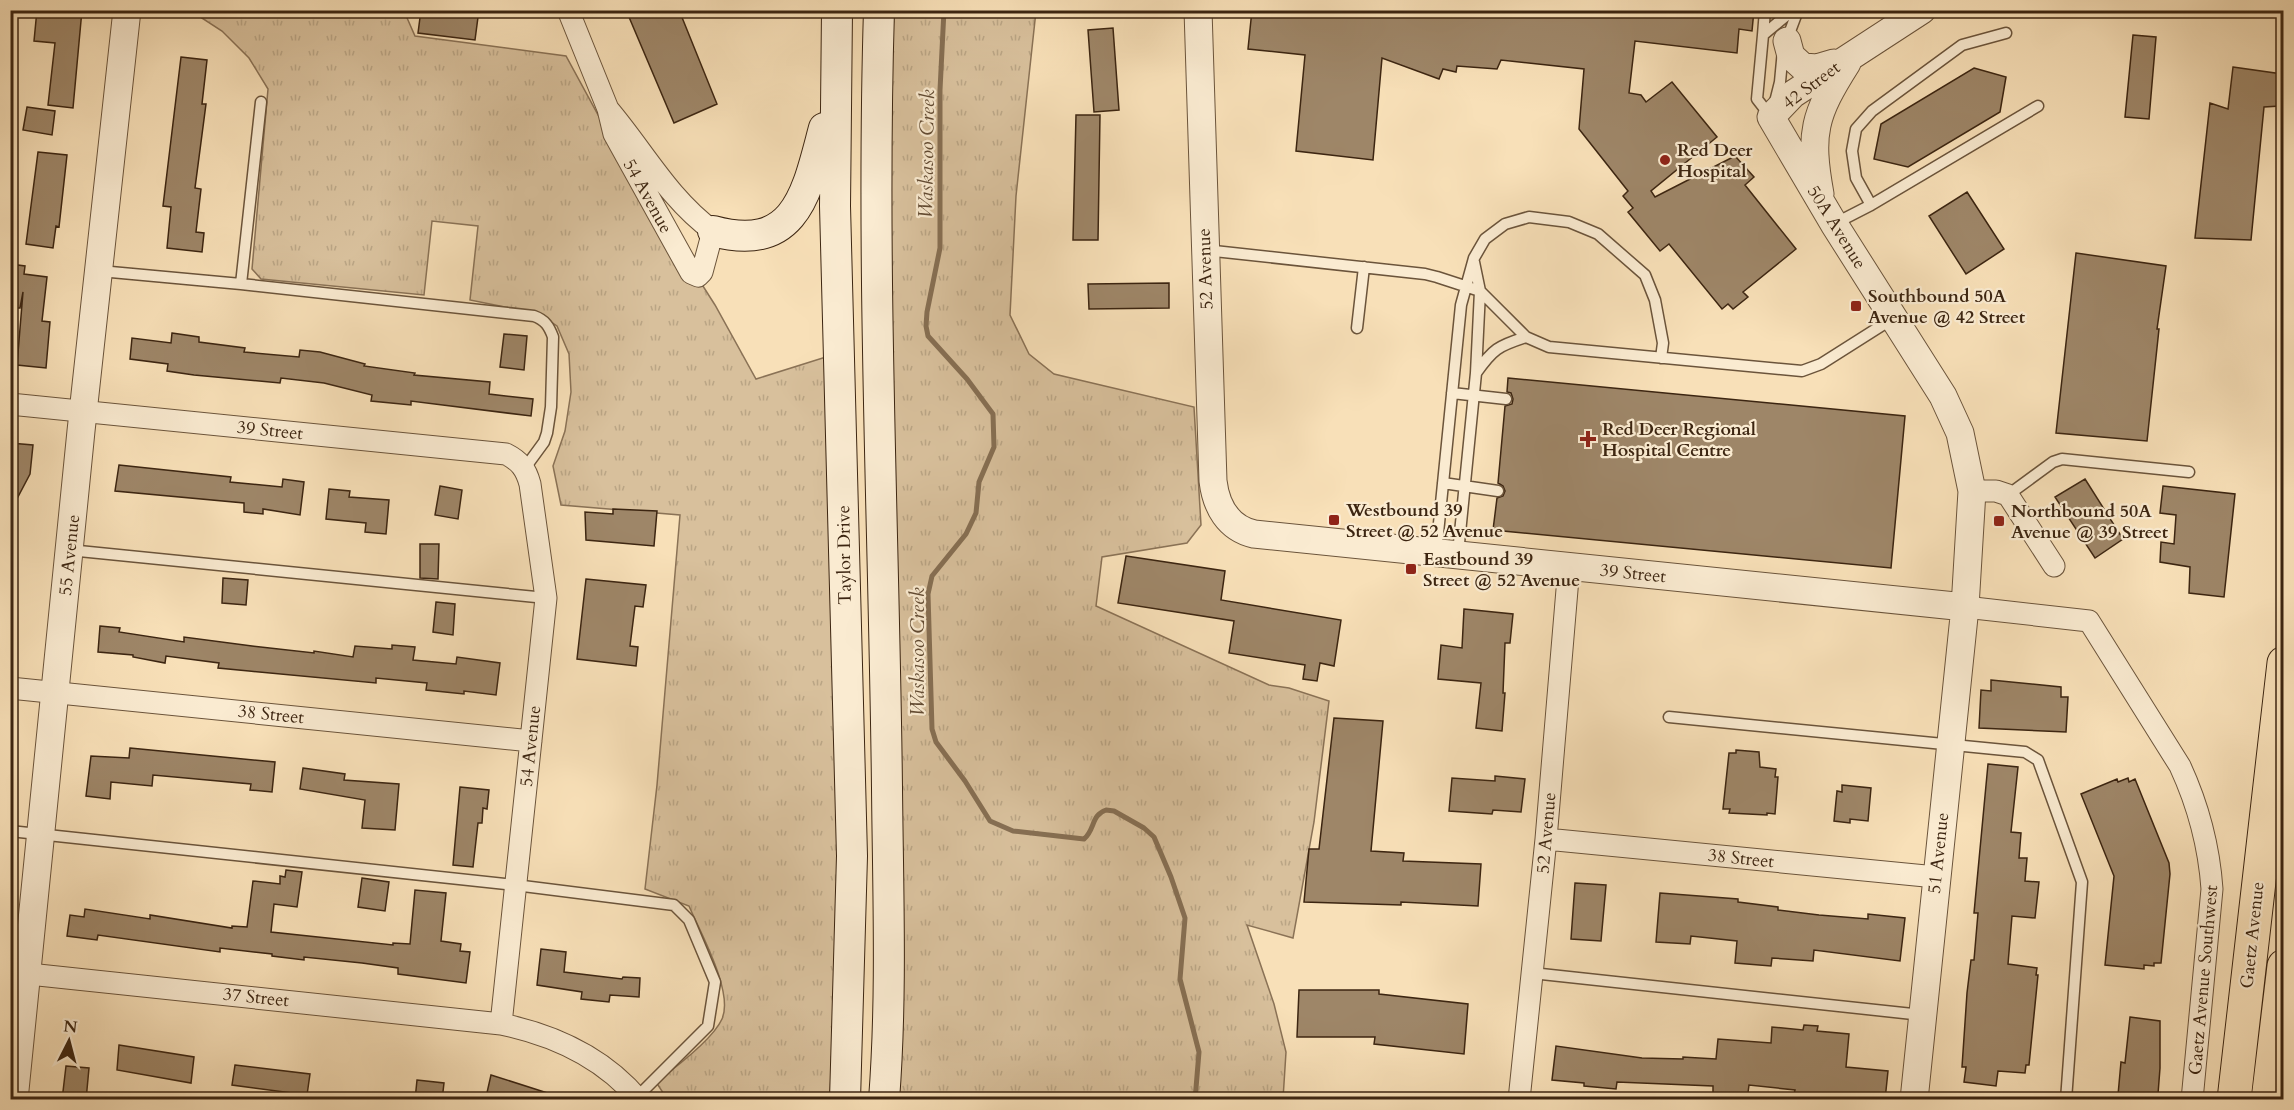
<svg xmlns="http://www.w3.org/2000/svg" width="2294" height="1110" font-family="Cardo,serif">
<defs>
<pattern id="park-tufts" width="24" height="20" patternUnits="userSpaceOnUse" patternTransform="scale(1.5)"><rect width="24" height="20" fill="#d8c09c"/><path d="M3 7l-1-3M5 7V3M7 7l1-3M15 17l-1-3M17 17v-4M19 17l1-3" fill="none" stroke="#baa585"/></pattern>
</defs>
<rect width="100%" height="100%" fill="#f8e0b8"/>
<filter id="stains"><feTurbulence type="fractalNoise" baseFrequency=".00333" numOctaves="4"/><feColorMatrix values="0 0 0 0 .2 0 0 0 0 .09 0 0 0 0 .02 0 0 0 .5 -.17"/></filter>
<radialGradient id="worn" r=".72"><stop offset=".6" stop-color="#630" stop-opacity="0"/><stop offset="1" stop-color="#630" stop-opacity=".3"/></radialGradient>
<path fill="url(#park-tufts)" stroke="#8a7256" stroke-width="1.5" d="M191,11H404L415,36L566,56L621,157L715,305L756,379L829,356L838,900L830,1099H667L656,1082C675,1068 713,1039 722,1019C734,992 700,932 689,906L645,889L657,785L680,515L561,505L553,466L565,431L571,392L569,354L557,326L539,314L470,300L478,226L432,221L424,295L261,279L252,269L268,89L249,58L222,31Z
M890,11H1036L1016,196L1010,315L1029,354L1054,374L1194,407L1201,525L1187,543L1102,557L1096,606L1269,685L1289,688L1329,701L1314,822L1293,938L1247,925L1274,1004L1286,1052L1283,1099H893Z"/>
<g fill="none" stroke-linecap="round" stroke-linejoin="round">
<path stroke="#866f53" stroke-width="5" d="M944,10L940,90V248L927,312L926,326L928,336L967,379L993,414L994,447L979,482L976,513L966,534L932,576L928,594L932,729L936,742L965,781L990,821L1013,831L1084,839C1095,830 1091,815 1106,810L1114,811L1144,828L1154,837L1171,877L1185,918L1180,979L1199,1052L1195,1100"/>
</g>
<path fill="#9e8668" stroke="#3c2511" stroke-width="1.5" d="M37,10H82L73,108L48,105L55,43L34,41Z
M421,10H439L478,17L475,40L418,33Z
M626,10H679L717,104L674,123Z
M1252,10H1754L1752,31L1739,29L1737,53L1635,41L1629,93L1641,95L1646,102L1672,82L1717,137L1651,191L1655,197L1735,156L1754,177L1745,185L1796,249L1743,292L1748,297L1733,309L1728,304L1722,309L1669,244L1660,251L1628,212L1633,208L1623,196L1628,191L1579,129L1584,69L1501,60L1497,69L1457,66L1456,72L1443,69L1439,79L1382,58L1373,160L1296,151L1305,55L1248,49Z
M1113,28L1119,110L1094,112L1088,30Z
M2133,35L2156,37L2149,119L2125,117Z
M181,57L207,60L202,104H206L195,188L201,189L196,232L204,233L202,252L167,248L171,207L163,206Z
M2233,67L2282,74L2280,106L2264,107L2251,240L2195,238L2210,103L2228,109Z
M1974,68L2006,77L2000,112L1908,167L1874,159L1881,124Z
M27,107L55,111L52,135L23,130Z
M1076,115H1100L1098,240H1073Z
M38,152L67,155L59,227L56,226L53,248L26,244Z
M1967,192L2004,249L1966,274L1929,216Z
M2076,253L2166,266L2157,329H2159L2147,441L2056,433Z
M10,264L25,266L24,274L47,277L42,321L50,322L46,368L17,365L23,292L20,308H10Z
M1169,283V308L1089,309L1088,284Z
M172,333L199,337V342L245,348L244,352L299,357L300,350L320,352L365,364L364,366L415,373L414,375L490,382L489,394L533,399L531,416L411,401V405L371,401L372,395L324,383L281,378L280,383L194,375L167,371L168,364L130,359L132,338L171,343Z
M504,334L527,336L524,370L500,367Z
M1508,378L1905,416L1891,568L1493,530L1497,498L1503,496L1505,491L1503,486L1498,483L1505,406L1512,404L1513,399L1511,393L1507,392Z
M10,443L33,445L30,474L10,512Z
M119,465L231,477L230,482L282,487L283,479L304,482L300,515L263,509V514L244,512V503L115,491Z
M2085,479L2123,539L2095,558L2055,497Z
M440,486L462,490L458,519L435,515Z
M2163,486L2235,494L2224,597L2189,593L2190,567L2160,562L2161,542L2174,544L2176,515L2160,513Z
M329,489L350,491L349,497L389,500L386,534L365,532L366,523L326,519Z
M613,509L657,511L654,546L586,540L585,512L613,514Z
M420,544H439L438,579L420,578Z
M1126,556L1225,571L1221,600L1341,620L1334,666L1320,663L1317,681L1303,679L1305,665L1229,653L1234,621L1118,603Z
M223,578L248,580L246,605L222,603Z
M586,579L646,585L643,607L635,606L630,646L638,647L636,666L577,659Z
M436,602L455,604L453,635L433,632Z
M1464,609L1513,614L1510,643H1505L1503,693H1505L1502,731L1476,728L1481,683L1438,679L1441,645L1462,648Z
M100,626L120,628L119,632L184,642V637L252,646L314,653V651L353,657L355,646L392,649V645L415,647L413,660L456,664L457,657L500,663L496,695L464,691V694L426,690L427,683L376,678V683L249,671L218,668L219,663L166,656L165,663L133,657V655L98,652Z
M1991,680L2061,687V697H2068L2066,732L1979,728L1981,690L1991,691Z
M1334,718L1383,721L1371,851L1404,853L1403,861L1481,864L1478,906L1401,902V905L1304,902L1309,849H1319Z
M130,748L275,762L272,792L250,790L251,784L153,775L152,786L111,782L110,799L86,796L91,756L129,758Z
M1736,750L1759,752L1760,767L1776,769L1775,777H1778L1775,814L1767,813V815L1729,813L1730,809H1723L1729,753H1736Z
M1988,764L2018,767L2011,832L2021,833L2019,858H2027L2025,881L2039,882L2035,918L2012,916L2008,964L2037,968L2036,975H2038L2029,1065H2026L2025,1073L1998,1071L1996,1086L1964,1082L1966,1067H1962L1967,993L1971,960H1974L1978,913H1974Z
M303,768L345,774L344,780L399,784L395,830L362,828L365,800L300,789Z
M1495,776L1525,779L1521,812L1493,810L1492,814L1449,811L1452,778L1495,781Z
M2128,778L2129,782L2135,779L2169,863L2170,874L2161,963H2154V966L2144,965V969L2105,965L2114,876L2081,794L2117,779L2118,782Z
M1842,785L1871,788L1868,821L1850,819V823L1834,821L1837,791L1842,792Z
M460,787L489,790L487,809L483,808L482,823H478L473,867L453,865Z
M286,870L302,872L297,907L274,904L271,932L393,945V943L410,944L415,890L446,893L441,941L461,944L460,951L470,952L466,983L398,974V968L362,963L304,957V960L272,956V954L220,948V952L98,935L97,940L67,936L70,915L84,917L85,909L150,919V915L232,928V926L247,927L253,881L280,884V876L285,877Z
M362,878L389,882L385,911L358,907Z
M1575,883L1606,885L1601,941L1571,939Z
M1660,893L1738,899V902L1778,907V910L1819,915L1868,919V914L1905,918L1900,961L1814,950L1813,961L1772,958L1771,966L1735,963L1737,941L1691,936L1690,944L1656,942Z
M541,949L566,952L564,972L622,979L623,977L640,978L639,997L610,995L609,1002L581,999L582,992L537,985Z
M1299,990H1379V994L1468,1004L1464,1054L1374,1044L1375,1037H1297Z
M2130,1017L2160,1021V1068L2158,1094L2150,1098L2118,1095L2121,1062L2125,1063Z
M1804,1025L1818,1026L1817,1031L1849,1034L1846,1067L1888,1071L1885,1100H1847L1848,1096L1813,1093V1096L1794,1094L1795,1090L1749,1085L1747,1100H1736L1713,1097V1086L1617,1082L1616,1089L1584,1086V1083L1552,1080L1556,1046L1642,1058L1683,1059V1057L1716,1059L1718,1039L1771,1043L1772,1027L1803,1030Z
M119,1045L194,1057L191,1083L117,1070Z
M235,1065L310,1074L307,1095L232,1085Z
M66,1066L89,1068L86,1100H62Z
M491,1075L557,1096V1100H494L486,1097Z
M417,1080L444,1083L442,1100H415Z"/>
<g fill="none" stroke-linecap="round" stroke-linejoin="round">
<g stroke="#6b543b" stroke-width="13">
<path id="service" d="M1763,35L1765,10
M1775,102L1780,82L1783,50L1798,10
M1771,117L1757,99L1763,35L1793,10
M1871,205L1856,178L1852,151L1856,129L1872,111L1962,45L2006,33
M1834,224L1871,205L2038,106
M1205,250L1425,274L1437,277L1480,291L1526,337L1549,347L1802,371L1821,364L1892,319
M100,271L241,284L261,102
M241,284L534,316C545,320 549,326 553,337L551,407L547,433L544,442L525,468
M1357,328L1364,267
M1476,373C1493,349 1498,346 1526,337
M1452,393L1506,399
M1443,483L1498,491
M2008,495L2053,462L2062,459L2189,472
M69,550L546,598
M1436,553L1461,305L1474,258L1485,239L1505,224L1529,217L1569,222L1598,234L1645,275L1655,300L1663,343L1661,358
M1458,553L1476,373L1480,291L1474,262
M1669,717L2025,752L2038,760L2082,882L2066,1100
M10,831L515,885L674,905L689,920L715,982L708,1026L637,1097
M1532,973L1922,1015"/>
</g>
<g stroke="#6b543b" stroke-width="23">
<path id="minor" d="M568,10L608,109L614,134L691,273L698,276L702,272L713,231C668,198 643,150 608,109
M10,404L506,454C520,461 526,469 530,484L546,598L501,1024
M1972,491H1996L2008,495L2054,566
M1965,607L2089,621L2180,766C2198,805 2209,846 2212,889L2192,1100
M10,688L531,741
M1546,839L1936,877
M10,972L501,1024C554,1035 603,1057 639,1100
M1519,1100L1546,839L1569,566"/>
</g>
<g stroke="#6b543b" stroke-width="29">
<path id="tertiary" d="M1198,10L1213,481C1216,506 1228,528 1254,534L1965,607
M1787,41L1791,56L1803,67L1817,68L1834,63
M1820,194C1809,133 1814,115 1847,63
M14,1100L81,431L127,10
M1914,1100L1965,607L1972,491L1960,433L1943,396L1834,224L1771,117L1793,94L1922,10"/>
</g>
<g stroke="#3c2511" stroke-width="32">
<path id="secondary" d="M837,10L835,206L852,856L845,1100
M879,10C871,270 884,529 887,788C888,892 892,996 884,1100
M713,231C797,254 807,191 824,128"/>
</g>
<g stroke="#3c2511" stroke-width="35">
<path id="primary" d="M2234,1100L2284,663
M2268,1100L2284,966"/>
</g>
<use href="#service" stroke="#faebd1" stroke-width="10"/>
<use href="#minor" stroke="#faebd1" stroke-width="21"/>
<use href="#tertiary" stroke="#faebd1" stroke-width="27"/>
<use href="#secondary" stroke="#faebd1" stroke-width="30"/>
<use href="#primary" stroke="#f8e0b8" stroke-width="33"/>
</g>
<g fill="#8f2418" stroke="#faebd1" stroke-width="2">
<circle cx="1665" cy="160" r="6"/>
<rect x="1850" y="300" width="12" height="12" rx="3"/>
<path d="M1585 430h6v6h6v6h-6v6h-6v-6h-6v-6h6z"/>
<rect x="1328" y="514" width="12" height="12" rx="3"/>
<rect x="1993" y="515" width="12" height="12" rx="3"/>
<rect x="1405" y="563" width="12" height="12" rx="3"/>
</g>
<g text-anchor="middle" stroke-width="4.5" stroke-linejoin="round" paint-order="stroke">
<g font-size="18" fill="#3c2511" stroke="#faebd1">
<text transform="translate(1811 85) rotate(-37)" y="6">42 Street</text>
<text transform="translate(648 196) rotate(61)" y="6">54 Avenue</text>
<text transform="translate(1837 227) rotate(58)" y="6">50A Avenue</text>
<text transform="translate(1205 269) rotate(-92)" y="6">52 Avenue</text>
<text transform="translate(270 430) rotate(6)" y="6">39 Street</text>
<text transform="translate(69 555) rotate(-84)" y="6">55 Avenue</text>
<text transform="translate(844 555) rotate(-91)" y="6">Taylor Drive</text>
<text transform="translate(1633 573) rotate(6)" y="6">39 Street</text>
<text transform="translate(271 714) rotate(6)" y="6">38 Street</text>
<text transform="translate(530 746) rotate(-84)" y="6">54 Avenue</text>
<text transform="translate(1546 833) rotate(-85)" y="6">52 Avenue</text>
<text transform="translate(1938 853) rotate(-84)" y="6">51 Avenue</text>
<text transform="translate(1741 858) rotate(6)" y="6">38 Street</text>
<text transform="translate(2252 935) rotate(-84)" y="6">Gaetz Avenue</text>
<text transform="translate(2203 980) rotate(-85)" y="6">Gaetz Avenue Southwest</text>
<text transform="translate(256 997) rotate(6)" y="6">37 Street</text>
</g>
<g font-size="18" font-weight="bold" fill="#3c2511" stroke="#faebd1" text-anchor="start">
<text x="1677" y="156">Red Deer<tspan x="1677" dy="21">Hospital</tspan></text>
<text x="1868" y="302">Southbound 50A<tspan x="1868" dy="21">Avenue @ 42 Street</tspan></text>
<text x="1602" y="435">Red Deer Regional<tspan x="1602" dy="21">Hospital Centre</tspan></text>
<text x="1346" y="516">Westbound 39<tspan x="1346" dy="21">Street @ 52 Avenue</tspan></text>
<text x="2011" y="517">Northbound 50A<tspan x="2011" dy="21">Avenue @ 39 Street</tspan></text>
<text x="1423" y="565">Eastbound 39<tspan x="1423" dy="21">Street @ 52 Avenue</tspan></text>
</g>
<g font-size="20" font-style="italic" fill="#614a32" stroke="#faebd1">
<text transform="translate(926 154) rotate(-89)" y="7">Waskasoo Creek</text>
<text transform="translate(917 652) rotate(-90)" y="7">Waskasoo Creek</text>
</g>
</g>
<rect width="2294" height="1110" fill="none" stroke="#f8e0b8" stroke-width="36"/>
<rect x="12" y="12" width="2270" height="1086" fill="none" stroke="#3c2511" stroke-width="3"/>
<rect x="18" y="18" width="2258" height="1074" fill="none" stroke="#3c2511" stroke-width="1.5"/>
<g transform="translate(69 1041) rotate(6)" stroke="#faebd1" stroke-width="4.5" paint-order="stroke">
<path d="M0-4.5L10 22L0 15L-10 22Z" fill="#3c2511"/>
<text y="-9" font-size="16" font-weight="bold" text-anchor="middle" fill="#3c2511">N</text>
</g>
<rect width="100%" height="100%" filter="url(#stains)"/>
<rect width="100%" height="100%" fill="url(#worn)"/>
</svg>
